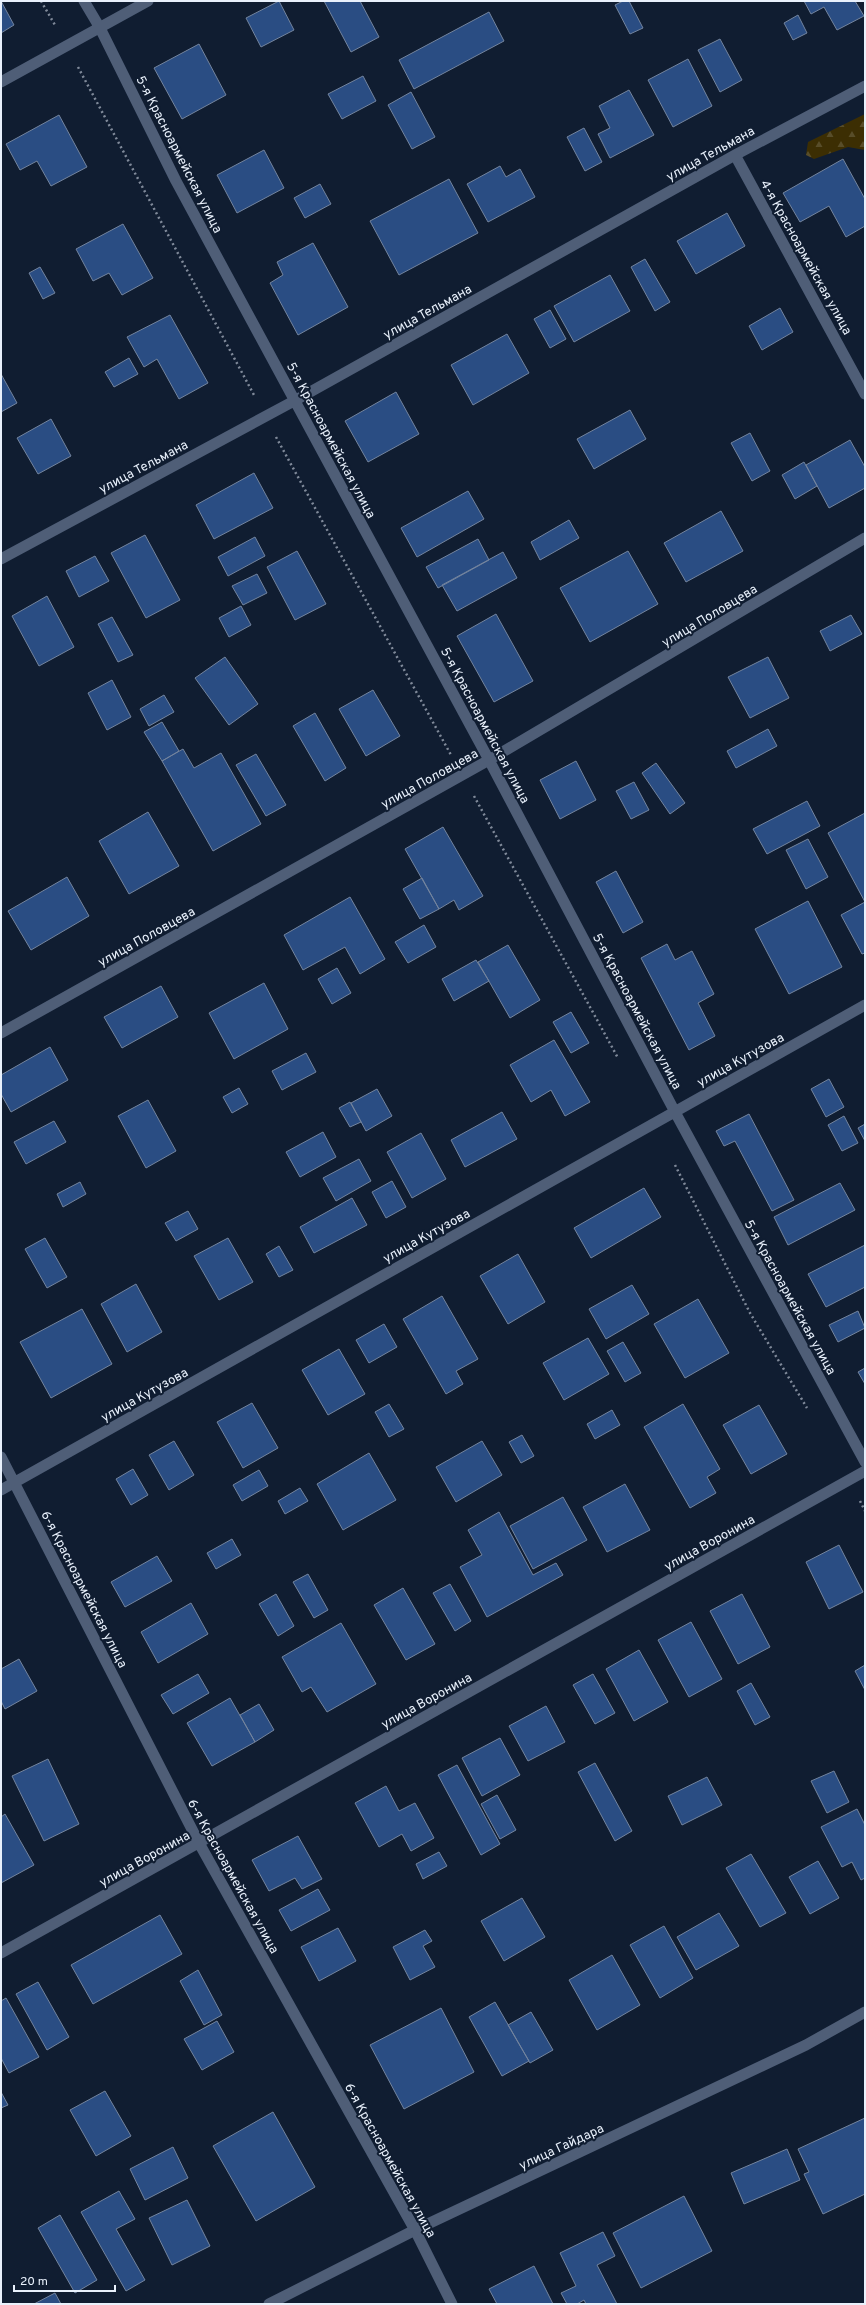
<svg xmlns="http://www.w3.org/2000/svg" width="866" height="2305" font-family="Overpass,sans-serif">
<defs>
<pattern id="forest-firs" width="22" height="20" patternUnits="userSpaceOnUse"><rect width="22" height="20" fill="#3c2e03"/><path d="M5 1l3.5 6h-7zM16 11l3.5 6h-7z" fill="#584d29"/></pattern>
</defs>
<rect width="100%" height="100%" fill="#101d31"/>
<path fill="url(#forest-firs)" d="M865,114V150L848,147L814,159L806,155L808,142Z"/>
<path fill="#2a4d83" stroke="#73849e" d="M1,1L14,25L1,33Z
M279,1L294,30L261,47L246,18Z
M324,1H360L379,37L351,52Z
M623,1H629L643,28L630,34L615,5Z
M804,1H855L864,16L837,30L824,7L811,14Z
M489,12L504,41L414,89L399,60Z
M798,15L807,33L793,40L784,23Z
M720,39L742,80L720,92L698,50Z
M199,44L226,95L182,119L154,68Z
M688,59L712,106L673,127L648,80Z
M363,76L376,101L342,119L328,94Z
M629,90L654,135L610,158L598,134L610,128L599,106Z
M411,92L435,137L412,149L388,105Z
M59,115L87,167L51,186L37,161L20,170L6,144Z
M584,128L602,162L585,171L567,137Z
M264,150L284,188L237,213L217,175Z
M843,159L865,199V226L846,237L829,206L800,222L783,193Z
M500,166L506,177L520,169L535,197L488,222L467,184Z
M449,179L478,233L399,275L370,221Z
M320,184L331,204L305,218L294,198Z
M727,213L745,246L696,274L677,241Z
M123,224L153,278L122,295L109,273L93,281L76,249Z
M313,243L348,307L298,335L270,283L283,275L277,262Z
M645,259L670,302L655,311L631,267Z
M40,267L55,293L43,299L29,273Z
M610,275L630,311L574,342L554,306Z
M780,308L793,332L762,350L749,326Z
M550,310L566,339L550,348L534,319Z
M170,315L208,383L179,399L157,359L144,367L127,337Z
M507,334L529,373L473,405L451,365Z
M129,358L138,374L114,387L105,372Z
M1,374L17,403L1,412Z
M396,392L419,434L368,462L345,421Z
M630,410L646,439L594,469L577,439Z
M51,419L71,456L38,474L17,438Z
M750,433L770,471L752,481L731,443Z
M850,440L865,467V488L829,508L806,465Z
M804,462L817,486L795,499L782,475Z
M254,473L273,508L214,539L196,505Z
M468,491L484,519L417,557L401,528Z
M721,511L743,551L686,582L664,543Z
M569,520L579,538L540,560L531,542Z
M145,535L180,600L146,618L111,553Z
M255,537L265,556L228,576L218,557Z
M478,539L489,560L438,588L426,567Z
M297,551L326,604L295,620L267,567Z
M628,551L658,604L590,642L560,588Z
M503,552L517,578L457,611L442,585Z
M95,556L109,581L79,597L66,571Z
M257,574L267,593L243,605L232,586Z
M47,596L74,647L39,666L12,616Z
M241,606L251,625L229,637L219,618Z
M496,614L533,681L494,702L457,636Z
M851,615L862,634L830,651L820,631Z
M112,617L133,655L118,662L98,624Z
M225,657L258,704L229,725L195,678Z
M768,657L789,698L750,718L728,677Z
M112,680L131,717L107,730L88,693Z
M373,690L400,736L366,756L339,709Z
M164,695L174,712L149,726L140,709Z
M315,713L346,768L325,781L293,726Z
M162,722L179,751L162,761L144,732Z
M768,729L777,746L736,768L727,751Z
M183,749L194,768L221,753L261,824L213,851L162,761Z
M256,754L286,805L266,816L236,765Z
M576,761L596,800L560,819L540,780Z
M656,763L685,803L670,814L642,773Z
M634,782L649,810L631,819L616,791Z
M807,801L820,826L767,854L753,829Z
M148,812L179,866L129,894L99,841Z
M865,813V902L828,833Z
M443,827L483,896L459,910L454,900L439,909L405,849Z
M808,839L828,877L806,889L786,850Z
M616,871L643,922L623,933L596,882Z
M67,877L89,916L31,950L8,911Z
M422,878L439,909L420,919L403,889Z
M350,897L385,959L360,974L345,947L303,970L284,935Z
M808,901L842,967L789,994L755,929Z
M865,902V953L862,954L841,915Z
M424,925L436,947L408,963L395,942Z
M667,944L675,960L692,951L714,994L698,1003L715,1036L689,1050L641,958Z
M508,945L540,1000L510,1018L478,962Z
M476,960L489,981L454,1001L442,979Z
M337,968L351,993L332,1004L318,979Z
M264,983L288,1029L234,1059L209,1013Z
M161,986L178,1017L122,1048L104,1017Z
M571,1012L589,1043L571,1053L553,1022Z
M554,1040L590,1102L565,1116L551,1090L531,1102L510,1065Z
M50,1047L68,1080L11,1112L1,1094V1075Z
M306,1053L316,1072L282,1090L272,1071Z
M829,1079L844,1107L826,1117L811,1089Z
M239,1088L248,1104L232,1113L223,1097Z
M377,1089L392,1116L366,1131L351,1103Z
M148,1100L176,1151L146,1168L118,1116Z
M350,1102L361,1122L350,1127L339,1108Z
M502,1112L517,1139L465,1167L451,1140Z
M749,1114L794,1200L772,1211L735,1141L724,1146L716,1131Z
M844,1116L858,1143L842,1151L828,1125Z
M54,1121L66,1142L26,1164L14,1142Z
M865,1124V1141L858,1128Z
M323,1132L336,1157L300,1177L286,1152Z
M421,1133L446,1179L412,1198L387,1152Z
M359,1159L371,1181L336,1201L323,1178Z
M392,1181L406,1207L386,1218L372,1192Z
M80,1182L86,1194L63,1207L57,1194Z
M840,1183L855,1210L788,1245L774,1217Z
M644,1188L661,1217L591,1258L574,1228Z
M352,1198L367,1225L314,1253L300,1227Z
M188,1211L198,1229L176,1241L165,1223Z
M45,1238L67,1277L47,1288L25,1249Z
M228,1238L253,1282L219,1300L194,1256Z
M865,1245V1287L826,1307L808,1274Z
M279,1246L293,1270L279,1277L266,1254Z
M518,1254L545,1302L508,1324L480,1276Z
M136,1284L162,1332L127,1352L101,1304Z
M632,1285L649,1314L606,1339L589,1309Z
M442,1296L478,1359L456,1371L463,1384L446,1394L403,1319Z
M698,1299L729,1353L685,1378L654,1324Z
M82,1309L112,1364L51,1398L20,1342Z
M858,1311L865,1328L838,1342L829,1325Z
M384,1324L397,1347L369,1363L356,1340Z
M588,1338L609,1374L564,1400L543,1363Z
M623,1342L641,1373L625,1382L607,1351Z
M339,1349L365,1394L328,1415L302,1370Z
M865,1368V1384L858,1372Z
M252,1403L278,1448L243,1468L217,1422Z
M389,1404L404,1429L389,1437L375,1412Z
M683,1404L720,1469L707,1477L716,1493L690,1508L644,1427Z
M759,1405L787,1454L751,1474L723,1425Z
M612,1410L620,1425L595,1439L587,1424Z
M522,1435L534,1456L521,1463L509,1442Z
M174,1441L194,1475L169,1490L149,1455Z
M482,1441L502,1475L456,1502L436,1467Z
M369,1453L396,1500L343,1530L317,1484Z
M133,1469L148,1495L131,1505L116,1479Z
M259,1470L268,1486L242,1501L233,1485Z
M625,1484L650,1530L607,1552L583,1507Z
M300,1488L308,1501L285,1514L278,1501Z
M563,1497L587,1540L533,1569L510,1526Z
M499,1512L533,1575L556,1563L563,1575L487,1617L460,1567L482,1555L468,1530Z
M232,1539L241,1555L216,1569L207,1553Z
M839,1545L863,1592L829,1609L806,1562Z
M157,1556L172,1581L125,1607L111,1582Z
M308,1574L328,1610L314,1618L293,1582Z
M450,1584L471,1621L455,1631L433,1593Z
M403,1588L435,1644L406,1660L374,1605Z
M276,1594L294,1626L278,1636L259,1604Z
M742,1594L770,1647L738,1664L710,1611Z
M191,1603L208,1634L158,1663L141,1632Z
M691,1622L722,1679L689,1697L658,1640Z
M341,1623L376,1684L327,1712L311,1687L302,1692L282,1657Z
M639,1650L668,1702L634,1721L606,1669Z
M19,1659L37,1691L5,1709L1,1701V1669Z
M865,1665V1690L855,1671Z
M198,1674L209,1693L173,1714L161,1695Z
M593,1674L615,1713L595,1724L573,1685Z
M751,1683L770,1717L755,1725L737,1691Z
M230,1698L255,1742L212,1766L187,1723Z
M259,1704L274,1730L255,1742L240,1715Z
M546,1706L565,1742L528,1761L509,1726Z
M500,1738L520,1775L482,1796L462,1758Z
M48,1759L79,1824L44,1841L12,1776Z
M595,1763L632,1831L615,1841L578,1772Z
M457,1765L500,1844L481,1855L438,1775Z
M834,1771L849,1802L827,1813L811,1781Z
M707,1777L722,1805L682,1825L668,1796Z
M386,1786L399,1811L415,1803L434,1838L411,1851L402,1834L379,1847L355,1803Z
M497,1795L516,1830L500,1839L481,1804Z
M857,1809L865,1825V1878L861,1880L852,1862L842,1867L821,1827Z
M5,1814L34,1865L1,1883V1817Z
M298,1836L322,1879L302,1889L295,1878L269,1891L252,1860Z
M439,1852L447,1866L423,1879L416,1864Z
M751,1854L786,1913L760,1927L726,1868Z
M818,1861L839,1898L810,1914L789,1877Z
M318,1889L330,1910L291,1931L279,1910Z
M522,1898L545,1937L504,1961L481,1921Z
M719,1913L739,1946L696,1970L677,1937Z
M160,1915L182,1954L93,2004L71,1965Z
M664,1926L693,1978L660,1998L630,1945Z
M338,1928L356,1961L319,1981L301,1947Z
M425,1930L432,1941L423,1946L435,1967L410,1980L393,1947Z
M612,1955L640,2005L597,2030L569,1980Z
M198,1970L222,2015L204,2025L180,1981Z
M38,1982L69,2037L47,2050L16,1994Z
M6,1998L39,2057L9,2073L1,2058V2001Z
M495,2002L529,2061L502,2076L469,2017Z
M441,2008L474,2072L404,2109L370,2045Z
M531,2012L553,2050L530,2063L508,2025Z
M217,2021L234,2052L202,2070L184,2039Z
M105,2091L131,2136L96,2156L70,2110Z
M1,2092L8,2105L1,2108Z
M273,2112L315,2187L256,2221L213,2146Z
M865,2118V2194L823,2214L804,2174L809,2172L798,2149Z
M173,2147L188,2178L145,2200L130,2169Z
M787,2149L800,2180L744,2204L731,2173Z
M119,2191L135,2219L116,2229L145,2280L126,2291L81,2212Z
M684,2196L712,2251L641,2288L613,2233Z
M187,2200L210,2246L172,2265L149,2218Z
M60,2215L97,2280L75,2293L38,2228Z
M603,2232L615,2256L597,2265L617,2304H586L584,2300L577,2304H567L561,2293L576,2286L560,2253Z
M534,2266L553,2304H497L489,2289Z
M55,2293L61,2304H34Z"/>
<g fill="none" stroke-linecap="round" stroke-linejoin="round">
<path stroke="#808a9a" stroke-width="2.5" stroke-dasharray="2 3" stroke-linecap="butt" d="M41,1L55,25
M78,67L254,395
M276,437L451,755
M474,796L618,1058
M675,1165L750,1313L807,1408
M860,1501L865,1511"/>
<path stroke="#4f5e77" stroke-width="11" d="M84,1L100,28L176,181L489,760L675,1112L865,1462
M1,82L148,1
M735,155L865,394
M1,559L294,401L735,155L865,86
M1,1033L489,760L865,538
M1,1457L199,1843L415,2230L452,2304
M1,1490L865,1005
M1,1953L865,1471
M269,2304L415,2230L806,2045L865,2012"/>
</g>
<g text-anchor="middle" stroke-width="4" stroke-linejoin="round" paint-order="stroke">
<g font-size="13" fill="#e9f1fc" stroke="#101d31">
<text transform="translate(710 153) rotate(-29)" y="5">улица Тельмана</text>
<text transform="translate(180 154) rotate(63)" y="5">5-я Красноармейская улица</text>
<text transform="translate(807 257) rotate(61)" y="5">4-я Красноармейская улица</text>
<text transform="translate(427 311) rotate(-29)" y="5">улица Тельмана</text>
<text transform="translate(332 440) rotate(62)" y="5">5-я Красноармейская улица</text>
<text transform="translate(143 466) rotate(-28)" y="5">улица Тельмана</text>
<text transform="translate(709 615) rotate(-31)" y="5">улица Половцева</text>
<text transform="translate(486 725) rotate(62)" y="5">5-я Красноармейская улица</text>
<text transform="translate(429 778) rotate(-29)" y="5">улица Половцева</text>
<text transform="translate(146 936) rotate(-29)" y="5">улица Половцева</text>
<text transform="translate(638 1011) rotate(62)" y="5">5-я Красноармейская улица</text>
<text transform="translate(740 1059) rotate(-29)" y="5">улица Кутузова</text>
<text transform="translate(426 1235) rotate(-29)" y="5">улица Кутузова</text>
<text transform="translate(791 1297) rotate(61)" y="5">5-я Красноармейская улица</text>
<text transform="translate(144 1394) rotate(-29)" y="5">улица Кутузова</text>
<text transform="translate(709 1542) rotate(-29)" y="5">улица Воронина</text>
<text transform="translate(85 1589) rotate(63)" y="5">6-я Красноармейская улица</text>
<text transform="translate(426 1700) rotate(-29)" y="5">улица Воронина</text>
<text transform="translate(144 1858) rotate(-29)" y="5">улица Воронина</text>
<text transform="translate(234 1876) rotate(61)" y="5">6-я Красноармейская улица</text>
<text transform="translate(561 2146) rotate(-25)" y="5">улица Гайдара</text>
<text transform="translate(391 2160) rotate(61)" y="5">6-я Красноармейская улица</text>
</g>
</g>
<rect width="866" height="2305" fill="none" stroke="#e9f1fc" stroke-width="4"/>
<path d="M14 2285v6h101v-6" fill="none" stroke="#e9f1fc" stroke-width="2"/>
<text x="20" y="2285" font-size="12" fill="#e9f1fc" stroke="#101d31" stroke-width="3" paint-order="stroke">20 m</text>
</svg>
